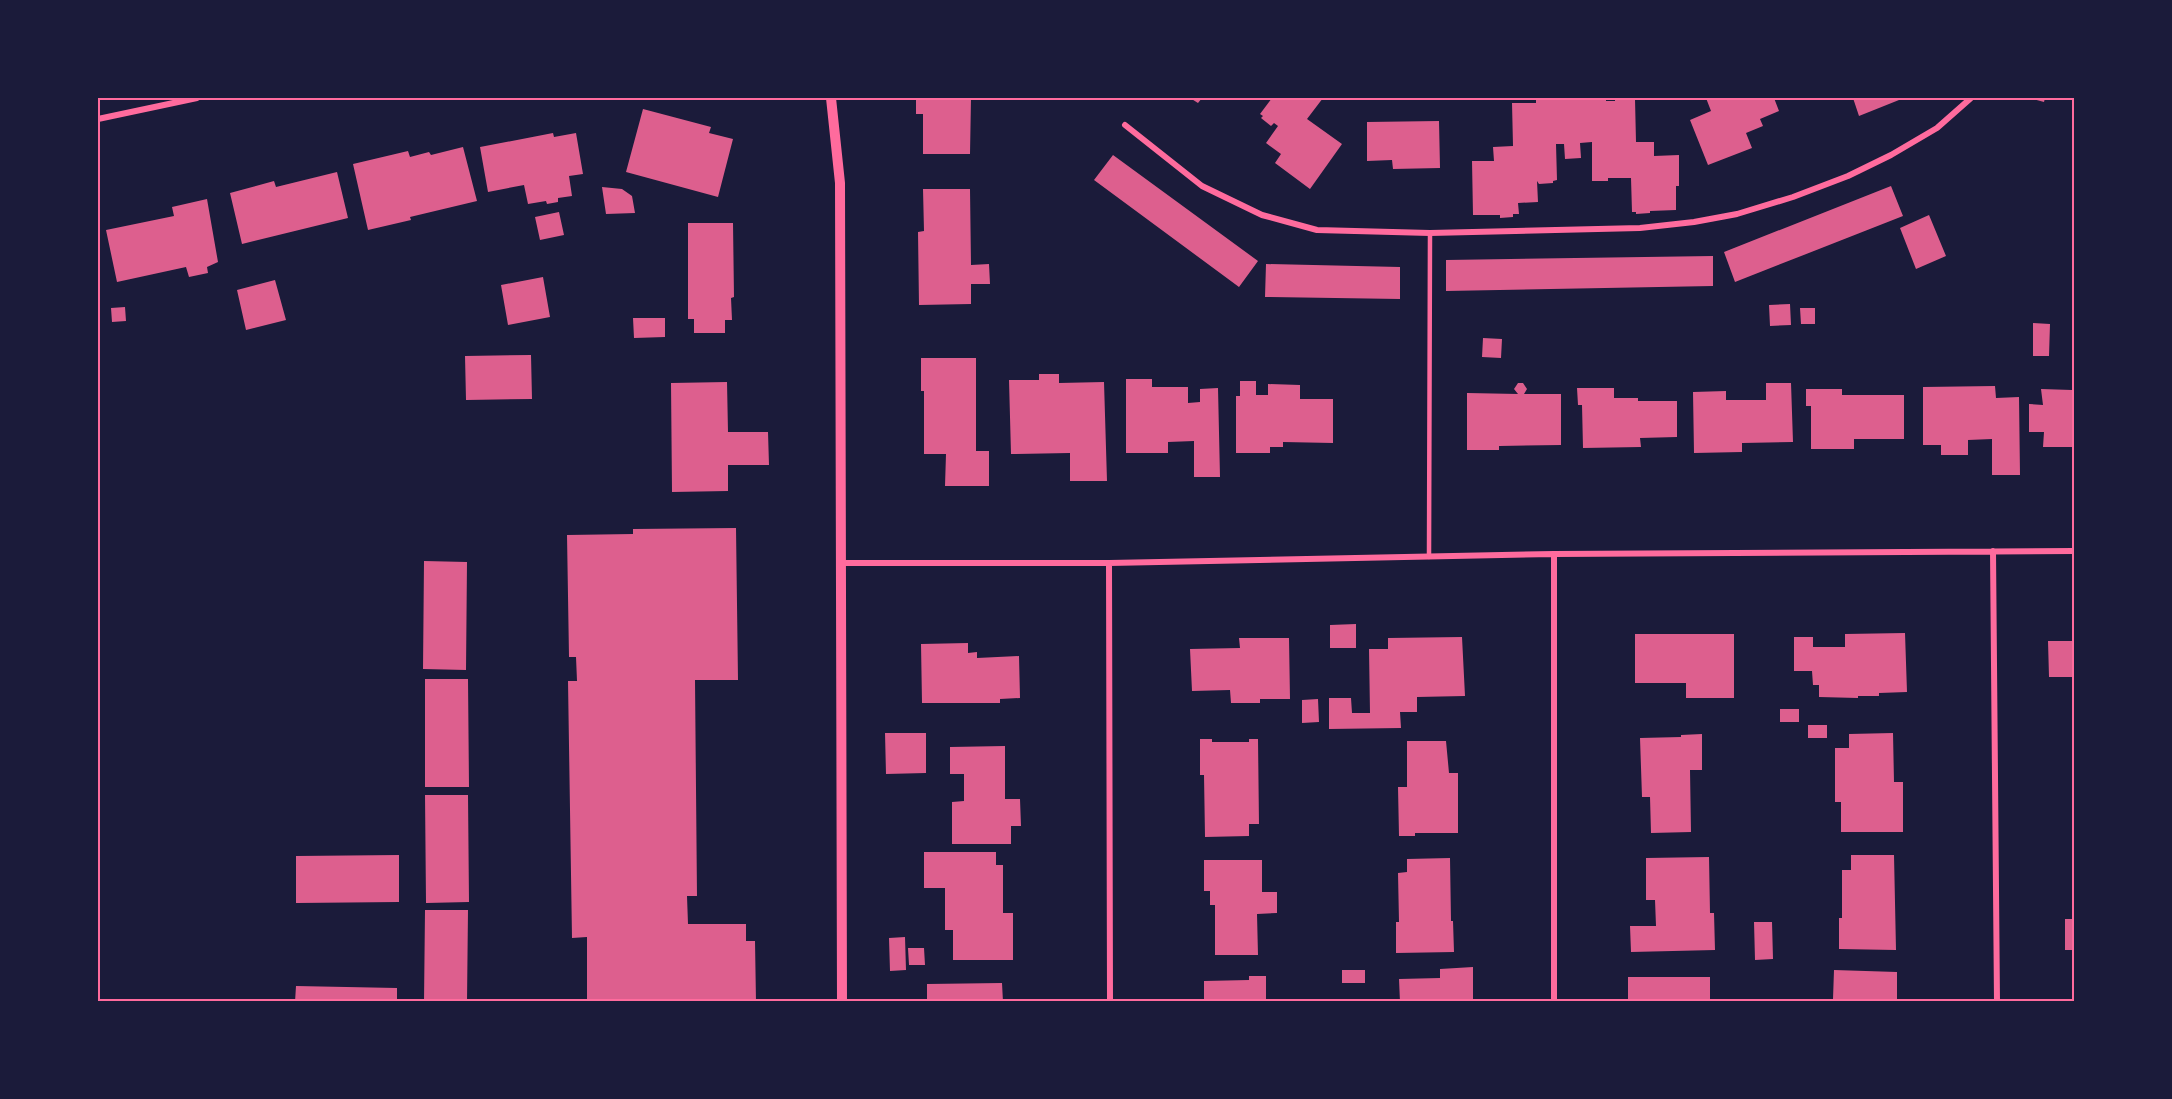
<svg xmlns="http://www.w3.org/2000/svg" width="2172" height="1099" font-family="'Varela Round',sans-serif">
<rect width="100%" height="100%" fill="#1b1b3a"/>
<path fill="#dd5f8e" d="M916,98H971L970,154H923V114H916Z
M1190,98H1202L1198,103Z
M1272,98H1323L1307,119L1342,144L1310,189L1275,163L1281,154L1266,143L1278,126L1274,123L1271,126L1261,118L1263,116L1260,114Z
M1606,98V101H1615V98L1635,99L1636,142H1654V156L1679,155V186H1676V210L1650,211V213L1636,214V212H1632L1631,178H1608V181H1592V142L1580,143L1581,158L1565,159L1564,144H1556L1557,180L1553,181V183L1539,184L1537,181L1538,202L1518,203L1519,214H1513V217L1500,218V215H1473L1472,161H1494L1493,147L1513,146L1512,103H1536V99Z
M1706,98H1774L1779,111L1760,119L1763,126L1746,133L1752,148L1708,165L1690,120L1711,111Z
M1853,98H1898L1899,100L1859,116Z
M2029,98H2045L2044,102Z
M643,109L711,127L709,133L733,139L718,197L626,172Z
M1439,121L1440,168L1393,169L1392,160L1367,161V122Z
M553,133L554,137L576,133L583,174L569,176L572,196L558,198V202L547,204L546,201L528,204L524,185L488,192L480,147Z
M463,147L477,201L410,217L411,220L368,230L353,164L408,151L410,157L429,152L431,155Z
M1113,155L1258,261L1239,287L1094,180Z
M337,172L348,218L242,244L230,193L274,181L276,187Z
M1891,186L1903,216L1735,282L1724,252Z
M602,187L622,189L632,196L635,213L606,214Z
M923,189H970L971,265L989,264L990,284H971V304L919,305L918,232L924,231Z
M207,199L218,262L207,267L208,273L189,277L186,267L117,282L106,230L174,216L172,207Z
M559,212L564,235L540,240L535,217Z
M1929,215L1946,256L1916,269L1900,228Z
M688,223H733L734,297L731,298L732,320H725V333H694V319H688Z
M1713,256V286L1446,291V260Z
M1266,264L1400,267V299L1265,297Z
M543,277L550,317L508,325L501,285Z
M275,280L286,320L246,330L237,290Z
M1790,304L1791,325L1770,326L1769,305Z
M125,307L126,321L112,322L111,308Z
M1800,308H1815V324H1801Z
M633,318H665V337L634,338Z
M2033,323L2050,324L2049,356H2033Z
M1483,338L1502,339L1501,358L1482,357Z
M531,355L532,399L466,400L465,356Z
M921,358H976V451H989V486H945L946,454H924V391H921Z
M1039,374H1059V383L1104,382L1107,481H1070V453L1011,454L1009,380H1039Z
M2072,376H2074V447H2043L2044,432H2029V404L2043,405L2041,389L2072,390Z
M1126,379H1152V387H1188V403L1200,402V389L1218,388L1220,477H1194V441L1168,442V453H1126Z
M1240,381H1256V395H1268V384L1300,385V399H1333V443L1283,442V447H1270V453H1236V396H1240Z
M727,382L728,432H768L769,465H728V491L672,492L671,383Z
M1518,383H1523L1527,389L1524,394H1561V445L1499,446V450H1467V393L1518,394L1514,389Z
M1766,383H1791L1793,442L1742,443V452L1694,453L1693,392L1726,391V400H1766Z
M1995,386L1996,398L2019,397L2020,475H1992V439L1968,440V455H1941V445H1923V387Z
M1577,388H1614V398H1638V401H1677V437L1640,438L1641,447L1583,448L1582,405H1578Z
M1806,389H1842V395H1904V439H1854V449H1811V406H1806Z
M736,528L738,680H695L697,896H687L688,924H746V941H755L756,1002H587V937L572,938L568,681H577L576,657H569L567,535L633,534V529Z
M424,561L467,562L466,670L423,669Z
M1356,624V648H1330V625Z
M1905,633L1907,692L1879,693V696H1858V698L1819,697V685H1813L1812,671H1794V637H1813V647H1845V634Z
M1635,634H1734V698H1686V683H1635Z
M1462,637L1465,696L1417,697V712H1400L1401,728L1329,729V698H1351L1352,713H1370L1369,649H1388V638Z
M1239,638H1289L1290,699H1260V703H1231L1230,690L1192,691L1190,649L1240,648Z
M2048,641H2074V677H2049Z
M968,643V653L977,652V658L1019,656L1020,698L1000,699V703H922L921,644Z
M425,679H468L469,787H425Z
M1318,699L1319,722L1302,723V700Z
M1780,709H1799V722H1780Z
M1808,725H1827V738H1808Z
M885,733H926V773L886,774Z
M1893,733L1894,782H1903V832H1841V802H1835V748H1849V734Z
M1702,734V770H1690L1691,832L1651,833L1650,797H1642L1640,738L1681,737V735Z
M1200,739H1212V742H1249V739H1258L1259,824H1249V836L1205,837L1204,775H1200Z
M1407,741H1446L1449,773H1458V833H1415V836H1399L1398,787H1407Z
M1005,746V799H1020L1021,826H1011V844H952V802L964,801V774H950V747Z
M425,795H468L469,902L426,903Z
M924,852H996V865H1003V913H1013V960H953V930H945V888H924Z
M399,855V902L296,903V856Z
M1851,855H1894L1896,950L1839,949V918H1842V870H1851Z
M1709,857L1710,913H1714L1715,950L1631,952L1630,926H1656L1655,900H1646V858Z
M1450,858L1451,921H1453L1454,952L1396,953V922H1399L1398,873L1407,872V859Z
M1204,860H1262V892H1277V913L1257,914L1258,955H1215V905H1210V891H1204Z
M425,910H468L467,1002H424Z
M2065,919H2074V950H2065Z
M1754,922H1772L1773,959L1755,960Z
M905,937L906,970L890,971L889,938Z
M908,948H924L925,965H909Z
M1473,967V1002H1400L1399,979L1440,978V969Z
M1342,970H1365V983H1342Z
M1834,970L1897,972V1002H1848V999H1833Z
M1249,976H1266V1002H1204V981L1249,980Z
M1628,977H1710V1002H1628Z
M1002,983L1003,1002H927V984Z
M296,986L397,988V1002H295Z"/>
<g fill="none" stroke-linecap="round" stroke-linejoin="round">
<path stroke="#ff6b9d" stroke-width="4.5" d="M1429,557L1430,233"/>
<path stroke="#ff6b9d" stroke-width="6" d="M98,119L197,98
M1125,125L1202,186L1262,215L1317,230L1430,233L1640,228L1694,222L1737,214L1793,197L1848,176L1891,155L1937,128L1971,98
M1993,551L1997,1002
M1554,554V1002
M842,563H1109L1554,554L2074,551
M1109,563L1110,1002"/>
<path stroke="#ff6b9d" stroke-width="10" d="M831,98L840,183L842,1002"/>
</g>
<rect width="2172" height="1099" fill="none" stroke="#1b1b3a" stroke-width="198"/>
<rect x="99" y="99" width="1974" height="901" fill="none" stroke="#ff6b9d" stroke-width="2"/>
</svg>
